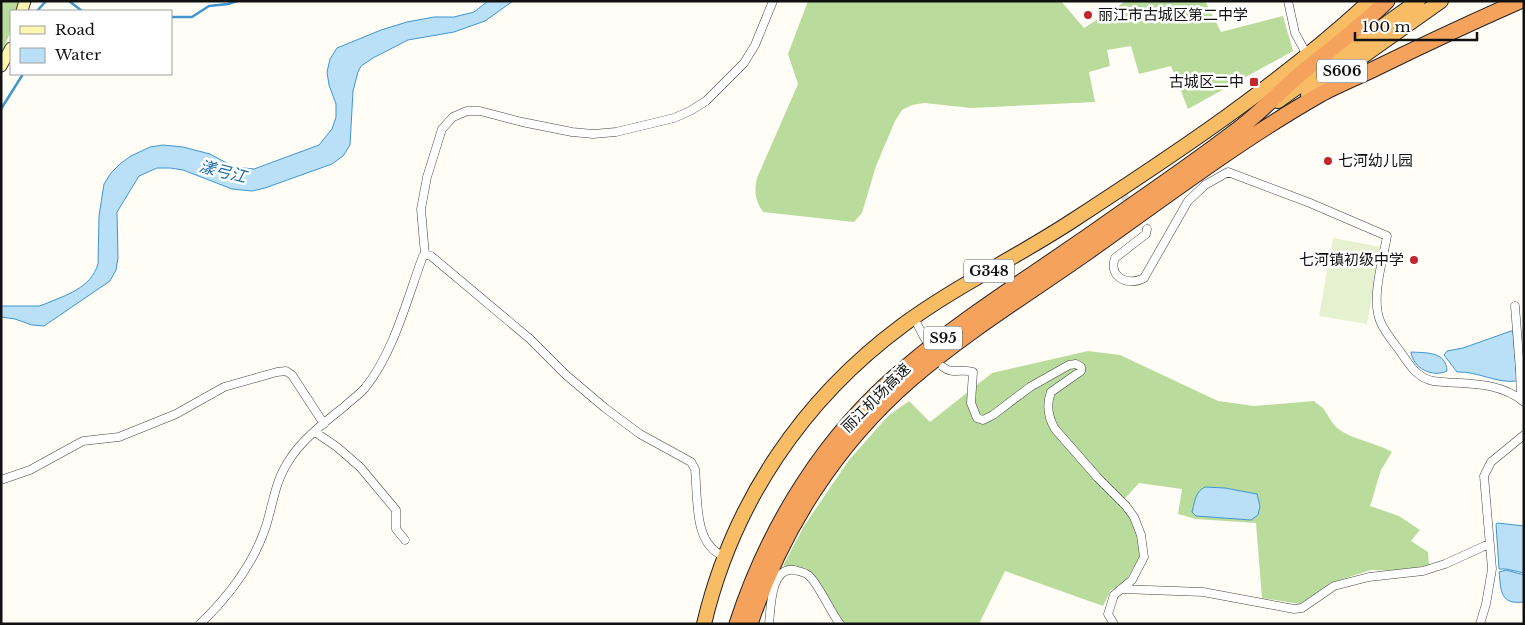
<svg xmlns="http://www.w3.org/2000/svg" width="1525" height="625" font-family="'Libre Baskerville','Noto Sans SC',serif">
<rect width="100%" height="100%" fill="#fffdf5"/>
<path fill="#b9dc9c" d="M1,1H18L16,11H11V31L1,54Z
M808,1H1061L1084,28L1126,1H1205L1221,32L1283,16L1293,51L1188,109L1171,66L1139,74L1131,46L1107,50L1110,66L1089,72L1095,102L971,108L924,103L912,105L902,110L895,121L876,166L862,213L854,222L763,212C755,200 754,192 757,178L798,84L788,54Z
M1088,351L1120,355L1218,401L1254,406L1314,401C1316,403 1320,406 1323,408C1328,415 1331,422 1337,428C1352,440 1375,442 1392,452L1381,470L1370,506L1399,516L1420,530L1411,541L1428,552L1429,565L1404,571L1371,570L1330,583L1300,604L1262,598L1256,523L1196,519L1178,514L1182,489L1139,483L1120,504L1133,521L1141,547L1140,556L1124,584L1111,590L1103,606L1005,571L979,624H844L814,575L806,568L783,566L804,526L849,460L888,416L909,401L930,422L992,373Z"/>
<path fill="#e6f2cf" d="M1333,238L1381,247L1367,324L1319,316Z"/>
<path fill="#b9e0f7" stroke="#3f96cf" d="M488,1H513L485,21L454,32L408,40L373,58L361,66L358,72L353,91L350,145L343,156L332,164L265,188L252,191L232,189L183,170L170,168H157L139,176L117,212L118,258L116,270L110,281L44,326L32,325L15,319L1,317V306H39L45,304C66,295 91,288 98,264L99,216L104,184L111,173L120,164L131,156L150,147L163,145L183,147L210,154L234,167L254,169L319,145L332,129L336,117V104L329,85L327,72L330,59L337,48L381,30L407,22L434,17H454L474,12Z
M1511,331H1513L1517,381C1497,384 1478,371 1457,372L1444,355L1447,351L1463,348Z
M1411,352C1426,353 1446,351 1447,371C1432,378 1413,368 1411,352Z
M1205,487L1225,488L1257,494L1260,506L1258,515L1251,520L1196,516L1192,512C1195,501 1195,492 1205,487Z
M1498,523L1524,526V573L1506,569H1499L1496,524Z
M1506,570L1524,575V602C1500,605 1501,591 1499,572Z"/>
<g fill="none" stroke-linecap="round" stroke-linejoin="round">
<path stroke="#3f96cf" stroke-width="2.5" d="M69,1L82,11
M37,11L46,1
M171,17H192L209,6L228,4L237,1
M1,109L23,74"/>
<path stroke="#dbdad3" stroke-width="8" stroke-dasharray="8 4" stroke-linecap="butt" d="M1124,196L1147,229"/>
<g stroke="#444" stroke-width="9">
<path id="minor" d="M1288,1L1295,33L1307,55
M1147,229L1146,234L1115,258C1108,277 1128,287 1144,278L1188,201L1205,185L1228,172L1310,203L1387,236C1383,260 1370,300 1381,323C1386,334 1395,344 1402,354C1410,366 1418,378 1433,381C1465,385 1497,380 1524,402
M425,255L421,209L427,177L442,129L453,117L467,111H480L522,122L572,132L593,134L616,132L674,118L690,111L706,101L744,63L755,45L773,1
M1515,306L1520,370L1521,399
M914,318L925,339
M943,367C953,375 962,368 973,372L971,403L977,418L983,420L993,415L1030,387L1069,365L1076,364L1081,367V371L1051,392C1046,405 1048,417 1055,429L1098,478L1126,506L1134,517L1141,535L1144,557L1132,580L1114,595L1108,614L1114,624
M315,432L337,447L360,467L396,510V529L405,540
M1,480L30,470L83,441L119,437L176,414L224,387L277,372L286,371L292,375L324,424
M1121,589L1203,592L1294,609L1302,608L1334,586L1369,577L1423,571L1445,564L1489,544
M200,624C228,597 254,563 266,526C273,504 275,482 288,462C301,440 325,422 345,406C351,400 359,395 365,388C394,352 407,299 423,256L427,255L431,256L530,339L566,375L605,408L640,434L691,462L695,469C698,497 693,545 724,556
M769,624C771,608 770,567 794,570C798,571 805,572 808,575C817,581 831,613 840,624
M1480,624L1486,604L1492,569L1484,476L1491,462L1524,435"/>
</g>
<g stroke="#333" stroke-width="13">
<path id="secondary" d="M22,11L25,1
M1,66L11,48"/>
</g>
<g stroke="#222" stroke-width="16">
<path id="trunk" d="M1308,95L1441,1
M1278,101L1418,1
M704,624C733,502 803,399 903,325C956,286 1017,257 1072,221C1175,154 1279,85 1370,1"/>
</g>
<g stroke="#222" stroke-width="17">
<path id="motorway" d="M737,624C769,526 825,435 904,369C961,320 1025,280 1087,237C1136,202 1186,169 1233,133C1257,116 1277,94 1299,75C1329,50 1360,28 1387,1
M750,624C781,530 836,444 911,379C966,332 1029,293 1089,251C1165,197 1240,140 1321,94C1338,85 1355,78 1372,70C1421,46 1470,23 1520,1"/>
</g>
<use href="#minor" stroke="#fff" stroke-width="8"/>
<use href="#secondary" stroke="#fff6b0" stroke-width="11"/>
<use href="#trunk" stroke="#f7bc64" stroke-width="14"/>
<use href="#motorway" stroke="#f5a25d" stroke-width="15"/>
</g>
<g fill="#c4262e" stroke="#fff" stroke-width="2">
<circle cx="1088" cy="15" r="5"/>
<rect x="1249" y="77" width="10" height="10" rx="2.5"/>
<circle cx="1328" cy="161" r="5"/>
<circle cx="1414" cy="260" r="5"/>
</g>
<g text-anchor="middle" stroke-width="5" stroke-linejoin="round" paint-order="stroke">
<g fill="#fff" stroke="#585858" stroke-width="1">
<rect x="1317" y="59.5" width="50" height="23" rx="4"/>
<rect x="964" y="259.5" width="50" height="23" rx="4"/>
<rect x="924" y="326.5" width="38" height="23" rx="4"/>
</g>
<g font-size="14" font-weight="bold" fill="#111">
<text x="1342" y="76">S606</text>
<text x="989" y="276">G348</text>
<text x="943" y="343">S95</text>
</g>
<g font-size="15" fill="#111" stroke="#fff" text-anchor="start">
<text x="1098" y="20">丽江市古城区第二中学</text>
<text x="1244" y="87" text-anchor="end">古城区二中</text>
<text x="1338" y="166">七河幼儿园</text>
<text x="1404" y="265" text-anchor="end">七河镇初级中学</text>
</g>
<g font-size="15" fill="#111" stroke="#fff">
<text transform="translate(876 398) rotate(-45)" y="5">丽江机场高速</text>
</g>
<g font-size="16" font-style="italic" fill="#1768a6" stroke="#fff">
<text transform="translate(223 171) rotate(14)" y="6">漾弓江</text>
</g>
</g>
<rect width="1525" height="625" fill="none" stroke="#111111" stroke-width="5"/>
<rect x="10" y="10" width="162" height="65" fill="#ffffff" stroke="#a0a0a0"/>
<rect x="20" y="26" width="25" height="8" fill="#fff6b0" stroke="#a0a0a0"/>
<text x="55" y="35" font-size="15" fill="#111111">Road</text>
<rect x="20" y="48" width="25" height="15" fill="#b9e0f7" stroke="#a0a0a0"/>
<text x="55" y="60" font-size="15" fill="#111111">Water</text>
<path d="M1355 32v8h122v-8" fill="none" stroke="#111111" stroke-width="2.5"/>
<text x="1362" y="32" font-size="15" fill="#111111" stroke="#ffffff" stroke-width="4" paint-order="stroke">100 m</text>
</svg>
